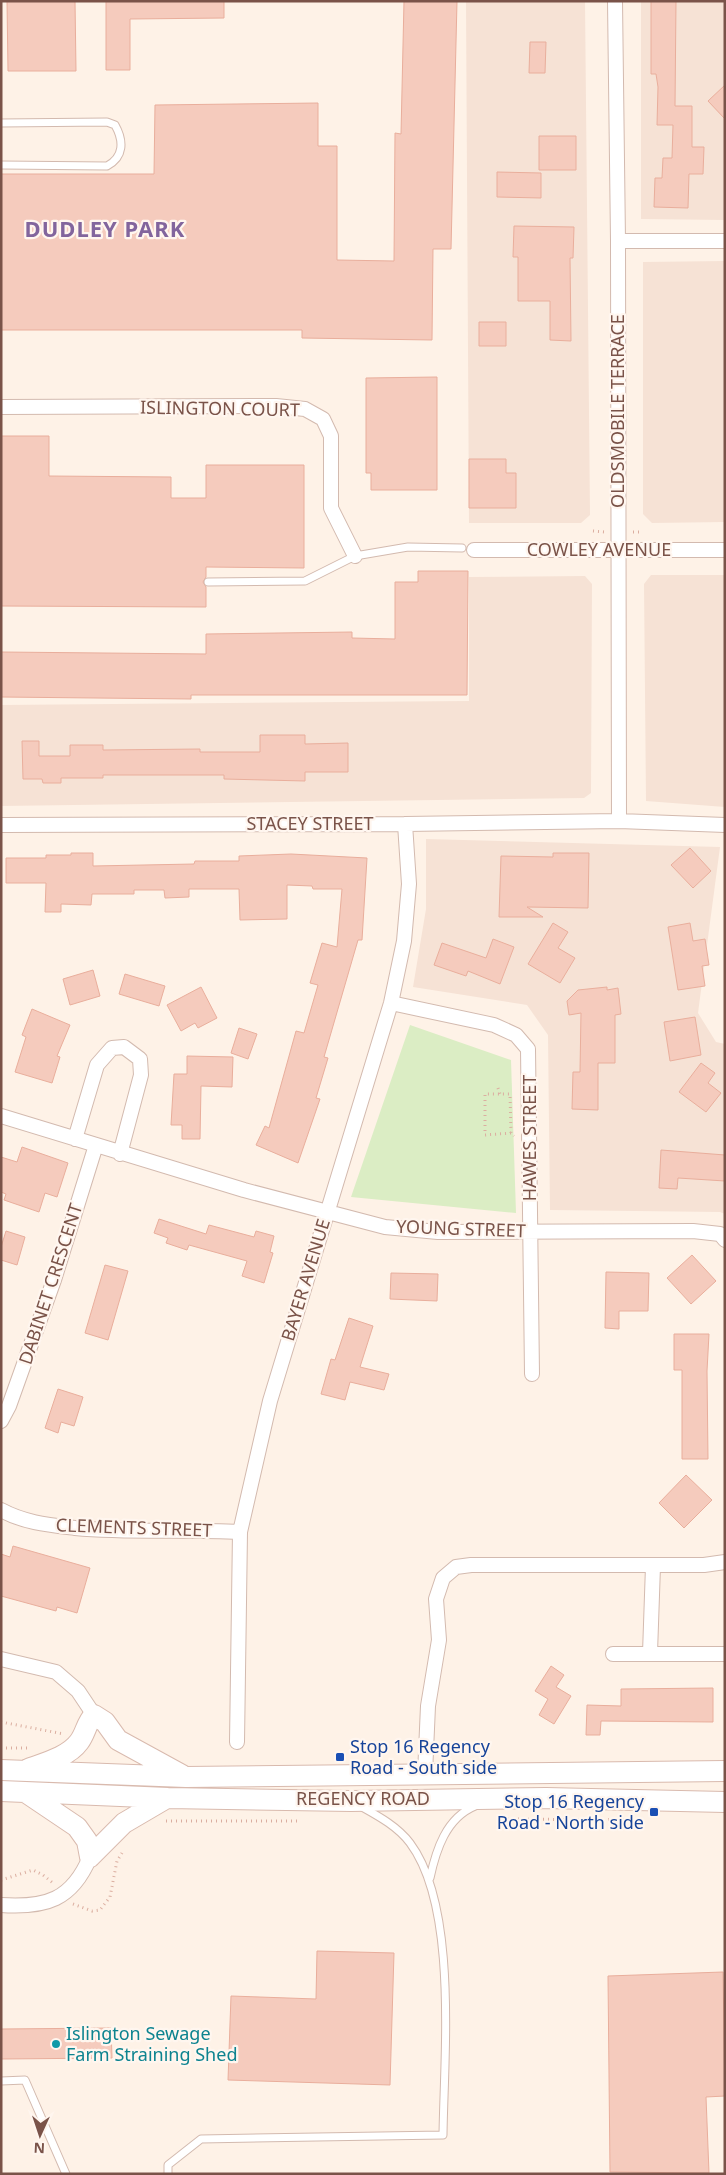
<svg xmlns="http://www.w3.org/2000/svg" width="726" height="2175" font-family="'Noto Sans',sans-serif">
<rect width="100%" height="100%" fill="#fef2e7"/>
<path fill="#f6e2d5" d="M466,1H585L590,515L581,523H469Z
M641,1H725V220L641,219Z
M725,261V522L652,523L643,514V262Z
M651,575H725V807L646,801L644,584Z
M585,576L592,584L591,793L584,798L1,806V705L469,701V577Z
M426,839L720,847L698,1013L716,1042L725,1044V1214L720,1212L550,1210L548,1035L527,1005L413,987L426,909Z"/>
<path fill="#dbedc4" d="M410,1025L511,1060L516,1213L351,1197Z"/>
<path fill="#f5cbbd" stroke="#e9ae9c" d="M7,1H75L76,71H8Z
M106,1H224V18L130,19V70H106Z
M404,1H457L451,249H433L432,340L302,338V330H1V174H154L155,105L318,103V146H337V260L394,261L395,133L401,134Z
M651,1H676L675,106H692V147H704L703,174H689L688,208L654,207L655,178H662L663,158H672L673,125H657L658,87L656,74H651Z
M530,42H546L545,73H529Z
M725,85V119L708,101Z
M539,136H576V170H539Z
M497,172L541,173V198L497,197Z
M514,226L574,227L573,258H570L571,341L550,340V301H518V257H513Z
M479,322H506V346H479Z
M437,377V490H371V473H366V378Z
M1,436H49V476L171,477V498H206V465H304V568L206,567V577L203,582L206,587V607L1,606Z
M469,459H506V473H516V508H469Z
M418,571H468L467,695H191V699L1,697V652L206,654V634L352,632V638L395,639V582H418Z
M260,735H305V744L348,743V772H305V781L224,779V775H103V778H61V783H43L42,779H23L22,741H39V756H70V745H103V750L200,749V752H260Z
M690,848L711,871L693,888L671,865Z
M71,853H93V866L194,864L195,861H239V856L291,854L367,858L362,940H358L324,1057L328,1058L316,1098L320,1099L298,1163L256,1145L265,1126L269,1128L296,1031L304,1033L318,985L310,983L322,943L337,947L342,889H313L312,886L287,885V919L240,920L239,889H189V897L165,898L164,890H134V894H92L91,905L61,904V912H45L46,883H6V858H46V855H71Z
M553,853H589L588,908L527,907L543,917H499L501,856L553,857Z
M553,923L568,932L558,948L575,958L560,983L528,964Z
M690,923L693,941L705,939L709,965L702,966L705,986L678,990L668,927Z
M493,939L514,947L500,984L468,971L466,976L434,965L442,943L486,958Z
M93,970L100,996L70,1005L63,979Z
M125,974L165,986L159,1006L119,994Z
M201,987L217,1018L198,1028L195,1023L181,1031L167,1005Z
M607,987V990L618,988L621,1014L615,1015V1063H598V1110L572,1109L573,1072H580L581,1013L569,1015L567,1001L578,990Z
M32,1009L70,1025L57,1056L60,1057L52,1083L15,1072L26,1037L22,1035Z
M695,1017L701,1055L670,1061L664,1022Z
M239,1028L257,1034L248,1059L231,1053Z
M187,1056L233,1057L232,1087L201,1086L200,1139H182V1125H171L174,1074H187Z
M701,1063L715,1073L708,1083L721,1093L706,1112L679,1092Z
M22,1147L68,1163L57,1197L45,1193L39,1212L4,1200L6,1194L1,1192V1157L17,1162Z
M661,1150L725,1155V1181L678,1178L677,1189L659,1188Z
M159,1219L206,1234L209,1225L254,1237L256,1231L274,1236L270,1252L273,1253L264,1283L242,1276L247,1261L189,1245L187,1250L166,1243L168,1238L154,1233Z
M6,1231L25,1237L17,1265L1,1260V1247Z
M692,1255L716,1281L691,1304L667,1278Z
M105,1265L128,1271L108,1340L85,1333Z
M606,1272L649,1273L648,1311H619V1329L605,1328Z
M391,1273L438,1274L437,1301L390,1299Z
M349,1318L373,1326L360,1367L389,1374L384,1390L350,1382L345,1400L321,1394L331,1359L335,1360Z
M674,1334H709L707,1371L708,1459H682V1370H674Z
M58,1389L83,1397L74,1426L61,1422L58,1433L45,1428Z
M686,1475L712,1500L684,1528L659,1503Z
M13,1546L90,1568L77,1613L57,1607L56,1611L1,1596V1554L10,1557Z
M551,1666L564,1675L556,1687L571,1696L554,1724L539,1715L548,1699L535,1691Z
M713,1688V1722L601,1721L600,1735H586L587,1705L621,1706V1689Z
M317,1951L394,1953L390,2085L228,2080L231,1996L316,1999Z
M723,1972L725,2096L706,2097L709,2173L610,2172L608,1976Z
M111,2028L112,2058L1,2059V2029Z"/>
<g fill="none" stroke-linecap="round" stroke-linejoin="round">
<g stroke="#d3baaf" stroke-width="9">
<path id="lane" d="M1,123L107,122L115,125C124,141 124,157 107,166L1,165
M208,582L305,581L355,556L408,547L462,548
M430,1878C436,1850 446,1818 475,1806
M1,2081L25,2080L66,2174
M168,2174V2165L201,2139L443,2135C444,2056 458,1907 410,1843C398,1827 380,1817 362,1807"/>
</g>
<g stroke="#d3baaf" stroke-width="16">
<path id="street" d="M615,1L618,241L619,821
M618,241H725
M1,407L276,406L305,409L323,419L331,436V508L355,556
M474,550H725
M1,825L405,824L619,821L725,825
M391,1003L494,1025L516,1035L528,1049L532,1374
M1,1116L244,1190L385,1227L438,1232L693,1231L720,1234L725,1240
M75,1139L97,1065L112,1048L124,1047L140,1059L141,1075L120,1154
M1,1421L9,1406L54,1280L96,1145
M1,1510C25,1523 49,1525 75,1528C130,1533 185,1529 240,1532
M650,1653L653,1566
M613,1654H725
M1,1659L56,1672L78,1691L94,1715
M237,1742L240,1532L270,1401L391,1003L404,941L409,884L405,824
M425,1774L428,1706L439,1640L436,1599L443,1578L456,1567L471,1565H704L725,1562
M1,1905C46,1908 72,1900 90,1857"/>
</g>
<g stroke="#d9baae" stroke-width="22">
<path id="secondary" d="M28,1769C44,1763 68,1757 79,1742C86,1733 86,1723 94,1715L105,1722L118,1740L182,1775
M1,1770L186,1777L725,1771
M1,1791L168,1798L351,1801L546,1798L725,1802
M28,1794L77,1827L87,1841L90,1857
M90,1857L124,1823L165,1799"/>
</g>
<path stroke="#dbaea0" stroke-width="3" stroke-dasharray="1 4" stroke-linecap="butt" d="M593,531L605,532
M633,532H641
M498,1088L500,1094
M511,1133L485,1135V1094H510L511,1133L514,1136
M1,1722L64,1734
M1,1748H28
M508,1819L627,1820
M166,1821H297
M1,1880L33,1870L43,1875L53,1883
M73,1904L92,1911L100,1910L110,1897L117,1861L122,1853"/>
<use href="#lane" stroke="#fff" stroke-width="7"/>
<use href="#street" stroke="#fff" stroke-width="14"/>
<use href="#secondary" stroke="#fff" stroke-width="20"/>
</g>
<g fill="#1a4fb4" stroke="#fff6ef" stroke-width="2">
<rect x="335" y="1752" width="10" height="10" rx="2.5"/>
<rect x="649" y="1807" width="10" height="10" rx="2.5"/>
</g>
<circle fill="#0f9aa8" stroke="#fff6ef" stroke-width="2" cx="56" cy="2044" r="5"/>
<g text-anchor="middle" stroke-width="4.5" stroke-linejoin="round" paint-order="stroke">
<g font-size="18" fill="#7a5349" stroke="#fff6ef">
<text transform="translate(220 409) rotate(1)" y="6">ISLINGTON COURT</text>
<text transform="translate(618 411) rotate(-90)" y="6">OLDSMOBILE TERRACE</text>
<text x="599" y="556">COWLEY AVENUE</text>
<text x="310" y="830">STACEY STREET</text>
<text transform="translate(530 1138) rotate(-90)" y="6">HAWES STREET</text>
<text transform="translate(461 1229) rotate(2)" y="6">YOUNG STREET</text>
<text transform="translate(306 1280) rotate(-73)" y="6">BAYER AVENUE</text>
<text transform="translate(51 1284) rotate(-72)" y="6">DABINET CRESCENT</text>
<text transform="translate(134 1528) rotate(2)" y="6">CLEMENTS STREET</text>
<text x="363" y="1805">REGENCY ROAD</text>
</g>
<g font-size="18" fill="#164399" stroke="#fff6ef" text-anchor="start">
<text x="350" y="1753">Stop 16 Regency<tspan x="350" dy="21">Road - South side</tspan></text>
<text x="644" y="1808" text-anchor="end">Stop 16 Regency<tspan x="644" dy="21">Road - North side</tspan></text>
</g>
<g font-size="18" fill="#0d838f" stroke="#fff6ef" text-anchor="start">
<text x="66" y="2040">Islington Sewage<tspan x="66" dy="21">Farm Straining Shed</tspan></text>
</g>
<g font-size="22" font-weight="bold" letter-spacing="1" fill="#82659d" stroke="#fff6ef">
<text x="105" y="237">DUDLEY PARK</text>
</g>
</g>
<rect width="726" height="2175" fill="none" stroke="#7a5349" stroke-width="5"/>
<g transform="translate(40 2135) rotate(183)" stroke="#fff6ef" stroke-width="4" paint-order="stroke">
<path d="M0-4L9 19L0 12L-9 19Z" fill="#7a5349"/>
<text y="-8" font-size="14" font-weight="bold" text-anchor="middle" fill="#7a5349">N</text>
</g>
</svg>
